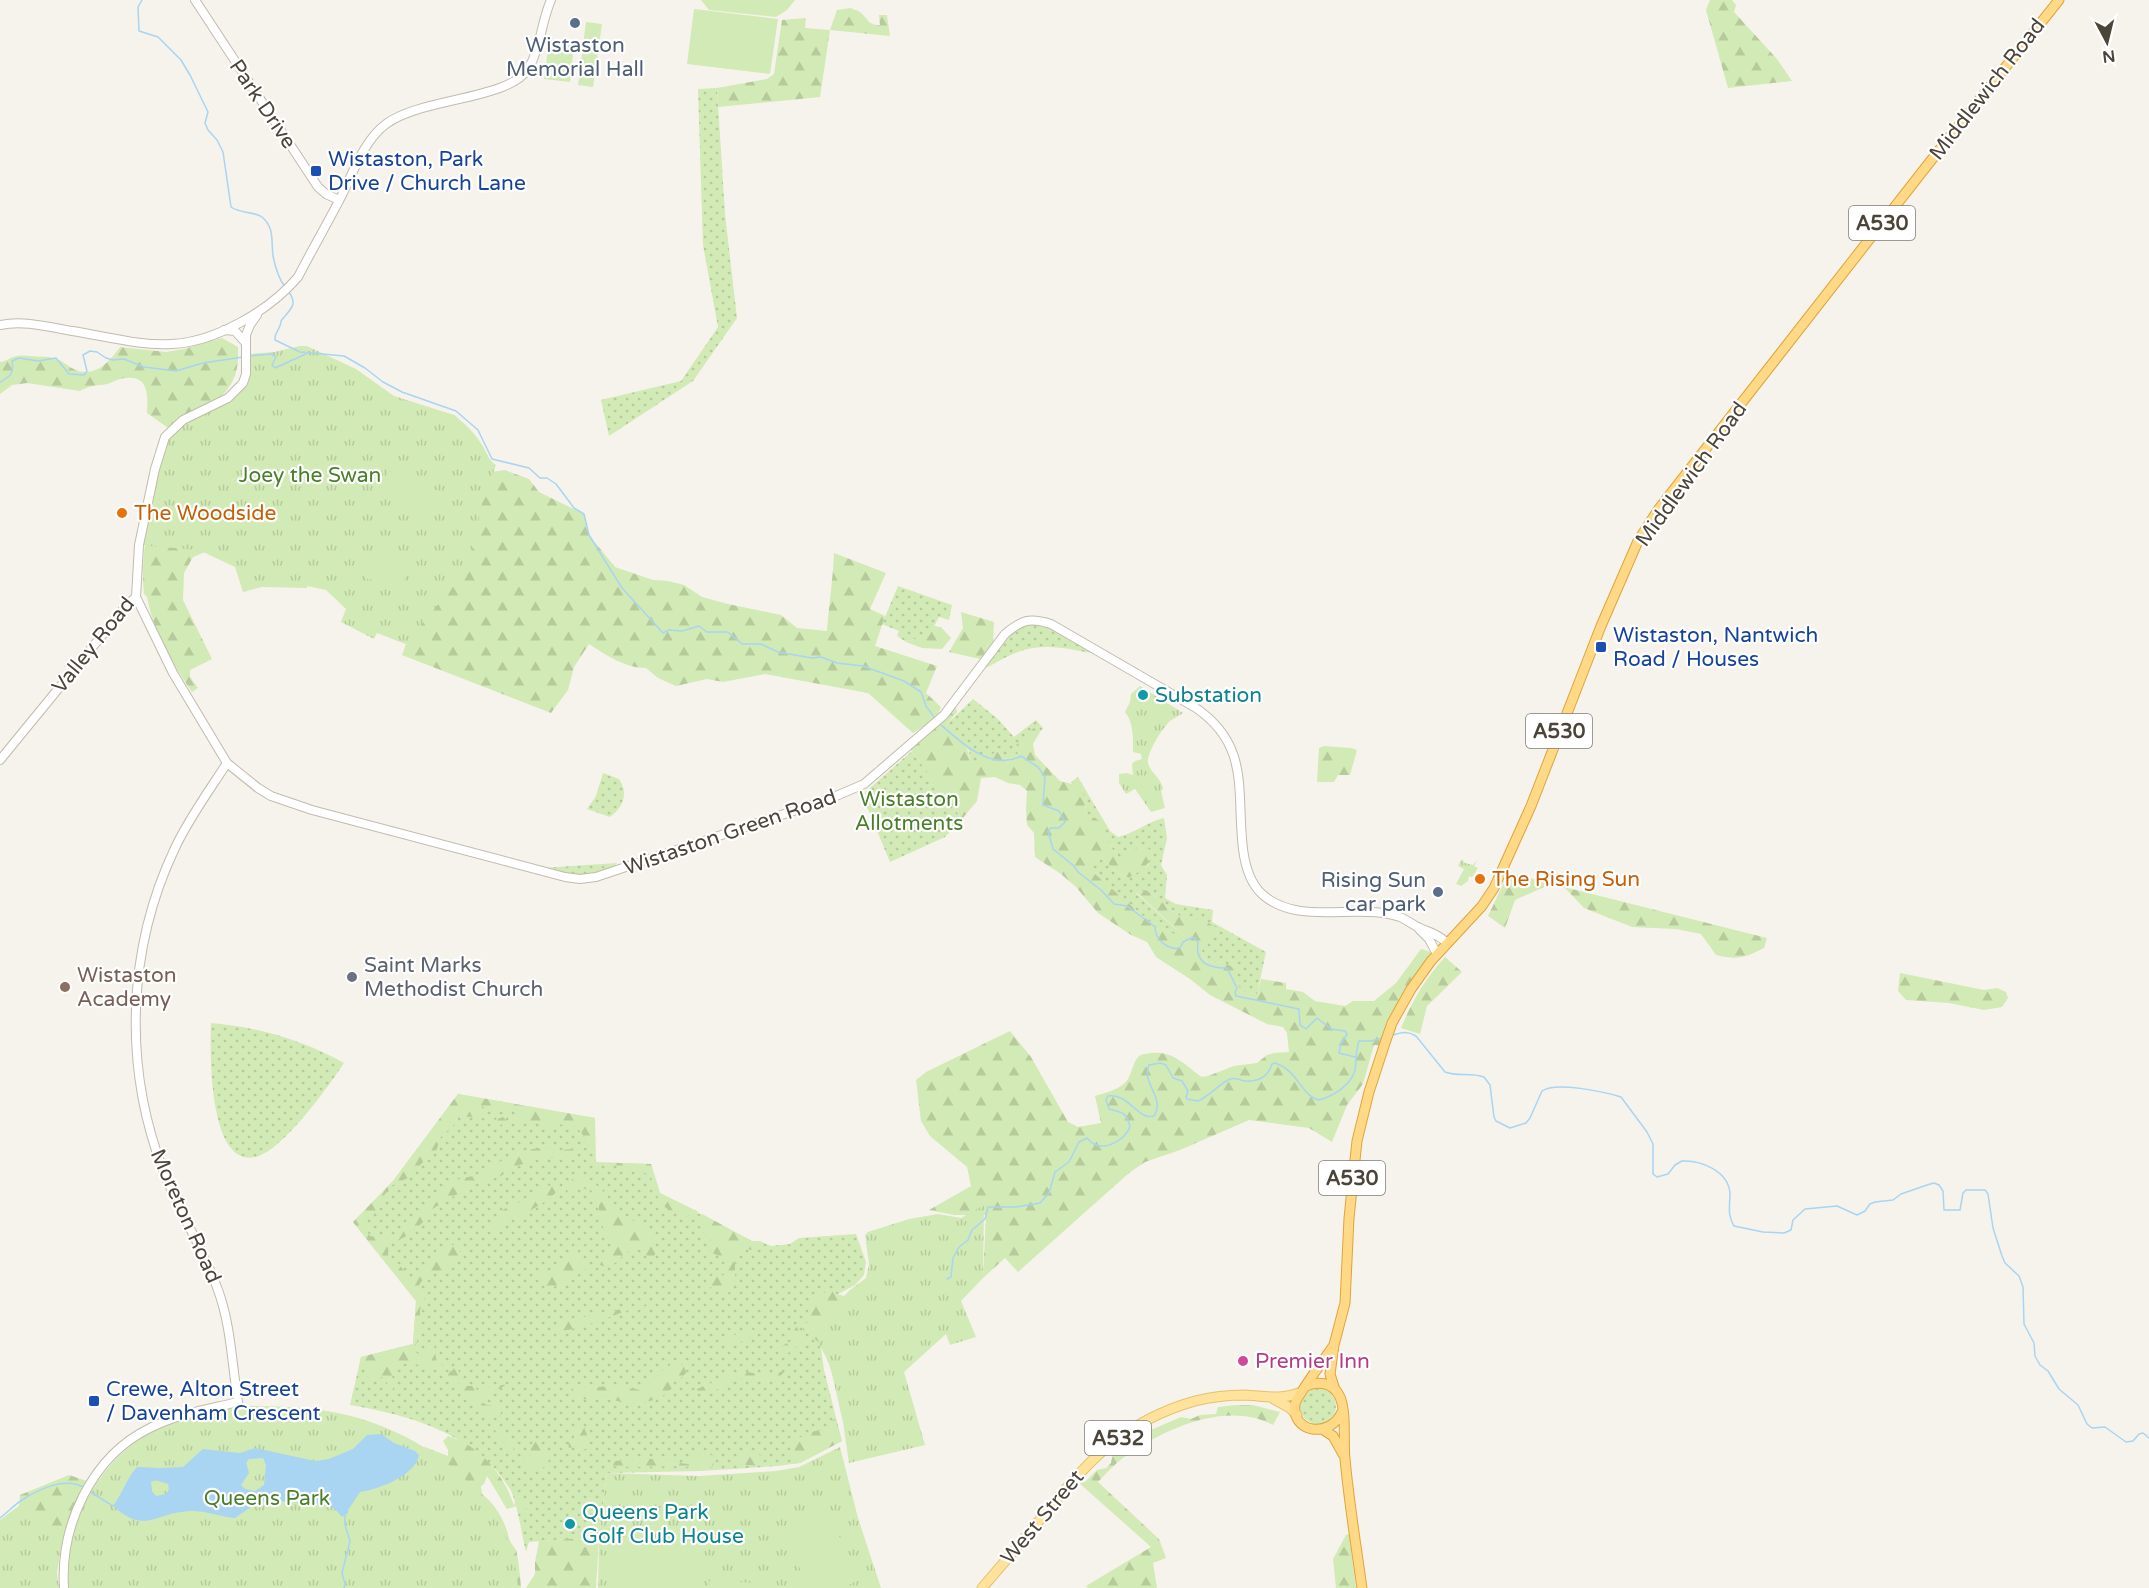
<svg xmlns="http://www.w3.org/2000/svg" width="2149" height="1588" font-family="'Varela Round',sans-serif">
<defs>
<pattern id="grass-dots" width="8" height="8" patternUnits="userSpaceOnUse" patternTransform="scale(1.5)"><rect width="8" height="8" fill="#d2eab5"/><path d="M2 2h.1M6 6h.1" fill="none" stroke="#b6ca9c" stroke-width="1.8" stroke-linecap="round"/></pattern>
<pattern id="forest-firs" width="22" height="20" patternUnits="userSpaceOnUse" patternTransform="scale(1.5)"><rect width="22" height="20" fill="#d2eab5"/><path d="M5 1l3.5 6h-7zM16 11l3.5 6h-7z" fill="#b6ca9c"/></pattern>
<pattern id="park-tufts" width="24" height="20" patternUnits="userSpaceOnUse" patternTransform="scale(1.5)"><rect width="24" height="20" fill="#d2eab5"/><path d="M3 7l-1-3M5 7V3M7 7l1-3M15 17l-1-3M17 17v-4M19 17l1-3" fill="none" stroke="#b6ca9c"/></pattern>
</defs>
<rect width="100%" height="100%" fill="#f6f3ec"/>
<path fill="url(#grass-dots)" d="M717,88L725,214L737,318L693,381L609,436L601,400L681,381L718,327L703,245L698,89Z
M898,586L952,605L949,620L939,617L930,634L906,642L897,636L899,631L882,624Z
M1035,622L1050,626L1100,655C1075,650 1049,643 1024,650C1009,654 994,664 980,671L1005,637L1016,628Z
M973,699L998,719L1014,737L1036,720L1043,728L1040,732L1035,728L1019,756L1004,759L997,751L977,766L970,762L969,751L947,724Z
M912,751L962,819L945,837L890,862L862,795Z
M603,773L619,779C629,793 623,808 610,817L587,809L596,796Z
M1078,777L1110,831L1118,837C1135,833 1147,822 1164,818L1167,838L1161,865L1167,875L1165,898L1176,904L1213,910L1212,922L1266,952L1257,994L1241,992L1225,963L1207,962L1201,949L1216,928L1204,920H1185L1146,890L1136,893L1186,938L1158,929L1087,868L1102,858L1117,872L1129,878L1149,864L1119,858L1105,839V829L1086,814L1085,798L1071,782Z
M617,863L613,868L585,876H573L542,868Z
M211,1023C258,1027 303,1040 344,1063C329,1086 283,1150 256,1157C208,1168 210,1051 211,1023Z
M458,1094L595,1118L596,1162L651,1164L660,1193L752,1241H760L771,1246L790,1244L799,1238L856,1234L866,1262L864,1275L855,1285L825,1301L816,1313L824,1370L842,1441L800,1463L778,1466L701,1471L607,1473L599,1537L529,1542L526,1552C522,1536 517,1501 510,1489C477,1434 409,1415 350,1405L361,1357L413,1344L416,1301L353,1222L393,1181Z
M1300 1406a18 18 0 1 1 36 0a18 18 0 1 1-36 0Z"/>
<path fill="url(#forest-firs)" d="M1710,0H1732L1736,5L1734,12L1777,59L1792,81L1728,88L1706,10Z
M851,8C854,10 857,10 860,12C868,18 868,26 880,25L879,15H887L890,36L830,30L820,97L718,107L717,88L767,79L774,74L782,20L806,18L805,28L830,30L837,10Z
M222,338L238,347C239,374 234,385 214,404L217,547L193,557L184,573L183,600L212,659L190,670V677L198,688L192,692C173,664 153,631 147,597L144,594C138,543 159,480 171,430L147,413C148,397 149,375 126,378C120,378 113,382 107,384C96,386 90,385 80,391L27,383L12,385L0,394V362C6,362 10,357 17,356C21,355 44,357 49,357C63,359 67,367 78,371C97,376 110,361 120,347L166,352L184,349Z
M505,470L529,479L539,492L549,497L584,514L589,535L615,567L653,580L668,581L684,585L702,597L728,604L781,615L797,628L827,631C829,604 833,579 834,553L886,573L870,609L885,616L875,646L937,666L926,693L941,707L938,714L930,722L913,733L868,693L765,674L723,682L707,679L676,686L658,678L646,668C625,668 606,655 589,644L574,667L568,690L551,713L402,655L406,644L390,638L477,474Z
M961,612L994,622L993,644L980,659L949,652L963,628Z
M934,626L941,627L951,638L942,649L922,648L906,642L930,634Z
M954,701L957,712L947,724C961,736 968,744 970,762L977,765L997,751L1004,759L1018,756L1016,745L1035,727L1040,732L1033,744L1035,755L1060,781L1080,786L1085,798L1086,814L1100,821L1105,829V839L1119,858H1125L1137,848H1147L1150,850C1154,865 1139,871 1129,878L1117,872L1102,858L1088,868L1158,929L1185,937L1136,892L1146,890L1185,920H1204L1217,928L1201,949L1207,962L1225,963L1234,968L1241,992L1257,994L1261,979L1286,983V989L1303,992L1315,1001L1345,1006L1353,1001H1374L1396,983L1421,949L1437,954L1431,962L1384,1046L1374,1045L1363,1084L1347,1105L1332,1142L1309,1128L1249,1120L1180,1150L1145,1162L1129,1173L1018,1272L1005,1258L983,1278L986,1215H954L929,1210L971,1186L967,1167L930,1136L921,1121L916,1080L926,1072L1010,1031L1031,1057L1068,1122L1078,1127L1101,1123L1095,1096C1105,1093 1122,1089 1128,1079C1132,1072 1133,1063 1138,1057C1142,1053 1147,1054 1152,1053C1173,1050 1186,1066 1202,1077L1208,1076L1234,1066L1257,1063L1267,1055L1274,1053L1289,1052L1287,1033L1283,1027L1267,1024L1210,995L1190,979L1156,957L1147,942L1131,935L1098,913L1076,887L1061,874L1035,857L1034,833L1027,825L1026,809L1027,791L1020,785L1008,783L995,777L981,778L977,801L962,819L908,746Z
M1324,746L1351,748L1357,750L1350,775H1338L1334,782H1317L1319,748Z
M1509,872L1551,884L1515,900L1505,928L1488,916Z
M1564,887L1767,938L1764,948C1744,958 1738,960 1716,955L1701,934L1676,929L1632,927L1584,908Z
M1445,957L1462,972L1427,1006L1420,1034L1401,1028C1412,1001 1425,979 1445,957Z
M1900,973L1984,990L1997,988L2006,992L2008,998L2002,1007L1984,1010L1949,1003L1906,1000L1898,991Z
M458,1094L595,1118V1150L589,1147C583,1135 581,1127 567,1125C559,1124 556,1124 548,1128L543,1124L524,1119L519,1125L514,1120L516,1115L513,1110L505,1109C495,1116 488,1108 478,1105L476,1108C482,1115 489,1111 495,1120L503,1117L507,1122L494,1128C483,1115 482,1116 466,1117L458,1112V1121L440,1138L437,1149L420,1165L412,1176L391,1186L382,1198L380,1207C369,1219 357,1217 370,1236L385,1238L394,1237L408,1219L420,1216C428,1207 432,1196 440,1188C450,1178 474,1177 487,1173C502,1156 527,1147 550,1148L553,1151L571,1149L585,1144V1148L567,1157L542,1158L513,1167L501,1176L471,1186L429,1211L426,1219L411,1234L394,1242H388V1255L401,1267L411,1279L425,1268L437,1250L461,1242C461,1274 429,1267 419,1285L423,1294L425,1305L420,1309V1333L414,1350L420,1356L424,1352L425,1346L431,1342L435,1348L436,1361L441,1363L445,1372L448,1373L453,1370L456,1362L463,1359V1363L458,1369L462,1383L459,1384C455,1382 452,1378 447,1375C435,1368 403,1357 392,1369L393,1390L389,1388L384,1376L376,1380H369L366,1371L359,1367L361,1357L413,1344L416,1301L353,1222L393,1181Z
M616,1163L651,1164L660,1193L699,1212L691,1213L686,1217C681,1213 678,1213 672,1211C657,1206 654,1187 650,1174L633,1171L623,1172V1169L617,1167Z
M577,1173L583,1174L582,1180L594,1183L605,1193L614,1211L646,1227L657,1241L655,1243L657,1251L654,1256L648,1257C626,1231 622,1274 600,1265L602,1256L608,1254L613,1247L612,1239L603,1230V1221L599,1218V1205L591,1190L580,1188L569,1194L566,1188Z
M544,1185L560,1187C550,1204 513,1218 495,1229L491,1228C496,1207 513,1207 528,1198C534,1195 538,1189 544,1185Z
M702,1214L752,1241H760V1248L755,1250L744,1249L735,1257C734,1270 739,1288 726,1294L708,1286L706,1280L714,1274L720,1276L726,1274V1263L724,1258L710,1252L712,1240L706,1239L702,1228L696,1224V1219Z
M583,1238L587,1242L578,1250L576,1257L587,1260L588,1268L572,1279L547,1290L538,1277L542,1271H551L559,1262L565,1260L571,1249Z
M831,1290L837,1294L852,1298L833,1361L849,1463C845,1435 835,1362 818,1342C814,1337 808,1334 803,1330V1326C809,1321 812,1319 808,1311L816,1296Z
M646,1302L647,1304C617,1313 587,1328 556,1332V1326C585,1313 617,1313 646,1302Z
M795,1325L805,1340L804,1343L797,1344L794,1352L778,1354C780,1348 784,1343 791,1342L793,1337L791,1329Z
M750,1327L755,1332L754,1336C743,1339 734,1349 723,1344V1340L727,1336L740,1334L744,1329Z
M677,1361L684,1366L686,1373L681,1378L673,1377L668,1380L673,1388C667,1391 663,1397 657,1399C641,1405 611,1404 598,1393L587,1399L576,1400L571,1391L575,1382L583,1388L610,1386L642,1390L665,1368Z
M740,1371L774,1376L779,1372H784L776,1381L744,1377L719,1389L699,1394L697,1389Z
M508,1384L480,1399L481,1402L487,1405L502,1406L505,1408L506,1411L501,1412L500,1417L496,1416L493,1419L514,1449L512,1452L508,1450L479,1406L466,1399L462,1391L466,1386H475L477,1390Z
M1236,1405H1253L1280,1412L1273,1425C1228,1401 1168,1427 1129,1454C1117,1461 1107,1473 1098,1482L1159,1539L1166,1558L1153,1563L1157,1588H1088L1086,1586L1151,1547L1078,1482H1085L1097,1470L1106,1468L1111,1463L1113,1452L1144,1433L1181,1417L1191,1419L1200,1415L1216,1414L1218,1407Z
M835,1419L842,1441L800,1463L793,1464L790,1447C801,1434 811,1430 828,1430L830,1421Z
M576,1423L583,1424L587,1435L586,1449L579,1450L573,1447L569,1448L568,1442L574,1440V1426Z
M448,1436C479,1445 505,1475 514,1506L516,1496H521L525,1502L527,1516L521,1515L517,1506L507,1509L487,1476L484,1484L481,1486L482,1494C496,1505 505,1521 509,1538C510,1543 514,1546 516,1550C518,1555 521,1582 521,1588H505L422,1450L425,1447L448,1456V1450L443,1441Z
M536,1442L540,1446L545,1445V1456L549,1461C546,1467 542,1469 536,1469L532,1474L527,1471L521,1452L523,1450L530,1456L531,1444Z
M743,1450L758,1451L761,1458L756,1466L737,1464L735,1457Z
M699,1453L702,1456L705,1453L714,1456L713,1467C701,1471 691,1466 679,1466C656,1466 633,1468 611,1466L609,1462C626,1459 652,1458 669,1460C675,1460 681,1464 688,1464L691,1462L692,1458Z
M69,1475L87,1481C67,1514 63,1535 57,1572L0,1520L19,1506L20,1495Z
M1349,1534L1356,1588H1336L1333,1559L1346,1535Z
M599,1537L596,1588H526L535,1574V1562L539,1541Z"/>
<path fill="url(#park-tufts)" d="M300,346H307L356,369L394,396L454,415C464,423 475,433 482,445C487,452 488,460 496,465L483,499L469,566L406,644L377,633L374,639L341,622L346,609L326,590L307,586V588L262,587L243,592L235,567L199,550L139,545L165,437L183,420L220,403L243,382L249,354L274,352Z
M1140,686L1183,713C1179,716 1174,718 1170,721C1163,727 1146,754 1148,763C1150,772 1160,777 1163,788L1161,791L1165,808L1151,812L1135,789L1126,794L1119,783V774L1127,773L1133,775L1132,764L1135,761L1142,759L1141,754L1133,752C1133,739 1134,723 1125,712L1130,702L1131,694Z
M1462,859L1465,863L1473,865L1478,859L1474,866L1478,868L1472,877L1469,876L1468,881L1461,886L1456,884L1464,869L1458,866Z
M984,1205L983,1278L961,1301L976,1337L950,1345L946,1334L904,1372L925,1445L849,1463L843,1422L830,1365L818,1342V1322L850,1290L866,1278L869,1264L865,1235L868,1232L909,1219L938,1214L961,1218Z
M247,1406C280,1406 314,1407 347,1415C429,1435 512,1498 518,1588H68C62,1529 98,1461 151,1432C175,1419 205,1415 231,1408L233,1411L245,1409Z
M840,1447L858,1518L881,1588H598L599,1537L607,1473L699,1476L776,1471L799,1467Z
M19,1506L62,1537L57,1572L59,1588H0V1520Z"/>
<path fill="#d2eab5" d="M701,0H795L787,10L776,17L709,10Z
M694,9L778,19L770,74L687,64Z
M586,22L602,24L593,87L578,85Z
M549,42L574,45L570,82L544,79Z
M389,471L443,493L433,518L379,496Z
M366,555L406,558L404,581L365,579Z
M823,1507L862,1578L843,1588H811L779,1531Z
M613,1536L705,1540L703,1588H610Z
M709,1581L760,1583V1588H709Z"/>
<path fill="#a9d4f2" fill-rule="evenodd" d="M381,1434L394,1443L415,1451L419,1455C415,1476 379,1489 360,1492L348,1510V1513L342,1517L334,1508L317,1504L277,1501H260L235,1518C221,1517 207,1511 193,1511C156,1511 146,1536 113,1506C123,1493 126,1479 137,1467L160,1468L183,1467L203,1449L240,1453L255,1448L315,1461L329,1459L353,1449L367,1435ZM263,1458L266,1465L264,1485L255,1491L245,1489L241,1485L249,1473L246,1462L249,1459ZM155,1480L168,1484L169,1490L166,1494L156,1496L152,1491L151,1482Z"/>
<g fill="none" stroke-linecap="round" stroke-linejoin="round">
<path stroke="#a9d4f2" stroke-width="1.5" d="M142,0L138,7L139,31L158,37L181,60L190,75L208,112L205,123L208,130L217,140L223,152L231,207C241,214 253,211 262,217C275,228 271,242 273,256C275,266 279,279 285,287
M288,291C299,305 290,309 281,321C281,329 274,332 275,340L300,352L344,356L365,368L383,382L402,392L456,411L478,430L492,459L529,468L540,478H547L556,484L574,508L584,514L589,535L622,588L663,633L669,630L682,631L699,626L707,632H728L742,644H761L778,652L812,658L821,657L837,663L863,666L904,681L921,692L926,706L936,720
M248,356L271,354L276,357L272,365L275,368L308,353
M0,382C11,376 14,374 12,361L19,358L38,361L56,358L69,374L84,375L87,371L83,355L90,351L97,352L106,358L113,360L124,359L144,367L176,371L203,363L243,357
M939,723C960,742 992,772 1021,756L1038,767L1045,777L1043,805L1059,811L1065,822L1059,828H1051L1048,831L1053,849L1074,866L1078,872L1101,890L1114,904L1127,906L1154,926C1156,929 1155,933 1157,936C1161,944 1172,950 1180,948L1183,942L1193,937L1198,942C1195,963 1208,968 1227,968L1237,988L1235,992L1236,996L1299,1009L1300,1025L1306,1029L1317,1018L1331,1029L1345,1031L1347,1034L1341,1044L1339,1053L1355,1057
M1393,1035C1402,1032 1408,1031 1416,1036L1445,1072C1457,1077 1471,1072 1484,1077L1490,1085L1494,1117L1496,1121L1510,1128L1526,1123L1530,1118L1542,1091C1555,1081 1605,1092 1621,1097L1647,1132L1653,1144V1174L1657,1177L1668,1174L1675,1165L1682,1161C1701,1160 1728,1171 1730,1193C1730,1205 1727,1215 1734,1226L1763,1232L1784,1233L1791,1230L1793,1220L1805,1209L1837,1206L1857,1215L1865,1211L1870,1204L1875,1202L1893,1200L1901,1194L1927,1185L1934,1183L1939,1185L1943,1191L1944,1210H1960L1963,1193L1966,1190H1985L1988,1194L1993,1228L2002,1256L2005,1263L2019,1276L2023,1287L2024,1324L2034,1343L2035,1356L2040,1365L2048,1371L2059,1389L2078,1405L2087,1424L2092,1428L2105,1427L2126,1442L2133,1441L2139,1434L2143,1433L2149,1438
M947,1279L951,1277L953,1258L959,1247L968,1240L972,1230L985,1219L988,1207H1016L1040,1203L1049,1193L1055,1172L1069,1162L1079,1142L1087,1138C1089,1140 1091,1143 1094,1144C1107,1151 1127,1138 1130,1126C1125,1111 1123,1113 1109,1109L1106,1100L1108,1096C1129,1093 1138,1121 1154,1116C1166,1098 1141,1084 1149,1065L1160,1063L1166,1065L1173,1078L1182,1081L1188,1091L1186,1097L1187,1099L1198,1101C1208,1097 1222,1082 1230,1079C1235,1077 1239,1080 1245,1081C1258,1082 1268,1077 1272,1064L1275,1063C1298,1070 1301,1096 1319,1100C1334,1096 1351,1085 1355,1070C1357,1060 1355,1051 1359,1041H1371L1383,1038
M89,1491L113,1506
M0,1518C8,1512 14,1505 22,1500C39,1489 66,1476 85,1488
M344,1588L345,1584L342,1573L350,1541L345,1525V1515"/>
<g stroke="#c2bbae" stroke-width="10">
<path id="tertiary" d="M195,0L318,187L326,194L339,200
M0,325C24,320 49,327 72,331C105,336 139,346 172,344C216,342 270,310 298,277C312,250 327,224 341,197C353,173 364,140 386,124C420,98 508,100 528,69C541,48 541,22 551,0
M224,330L235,331L245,342
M136,597L173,673L227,763L258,788L271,796L312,810L565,877L580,879L596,877L829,799L864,784L944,715L1005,634C1022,620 1029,617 1051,624L1196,708C1251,746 1236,792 1243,849C1245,865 1250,883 1262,894C1290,920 1334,910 1368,912C1378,912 1391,914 1400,917C1407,920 1413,925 1420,928C1431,933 1438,934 1447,943
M0,760L126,606L136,597L139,545L155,469L165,437L183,420L228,398L243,383L246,374V335L250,325L257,315
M1419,929L1429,939L1437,954
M64,1588C60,1525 92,1456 150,1428C177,1414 209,1409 238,1402C232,1365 231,1325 218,1290C203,1248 179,1212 163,1170C123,1066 127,949 175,848C189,818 209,791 227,763"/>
</g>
<g stroke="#e6c16a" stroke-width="11">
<path id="primary" d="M1272,1398L1290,1408L1297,1415
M982,1588C1001,1566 1020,1544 1038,1522C1085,1465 1120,1422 1195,1401C1211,1397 1228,1395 1245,1395C1264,1396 1281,1400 1299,1393"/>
</g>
<g stroke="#e0a43c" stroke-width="11">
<path id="trunk" d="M1334,1345C1328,1354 1296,1397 1295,1404C1291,1433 1330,1439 1342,1412
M1306,1386C1318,1381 1332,1382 1339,1395C1347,1410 1343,1441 1345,1459C1349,1502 1356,1545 1362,1588
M1335,1390L1330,1374L1334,1345L1345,1303L1349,1218L1357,1141L1369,1092L1384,1046L1392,1023L1411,989L1431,961L1482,906L1494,888L1531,806L1601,626L1638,541L1658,510L1711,442L1929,163L2059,0
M1322,1429L1333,1436L1343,1454"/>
</g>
<use href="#tertiary" stroke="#fff" stroke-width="8"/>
<use href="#primary" stroke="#ffe39c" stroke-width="9"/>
<use href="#trunk" stroke="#ffd985" stroke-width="9"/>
</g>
<g fill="#5c6f8a" stroke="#fff" stroke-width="2">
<circle cx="575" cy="23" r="6"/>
<circle cx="1438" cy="892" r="6"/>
</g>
<g fill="#1a4fb4" stroke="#fff" stroke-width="2">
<rect x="310" y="165" width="12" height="12" rx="3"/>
<rect x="1595" y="641" width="12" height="12" rx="3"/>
<rect x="88" y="1395" width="12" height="12" rx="3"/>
</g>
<g fill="#e8710a" stroke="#fff" stroke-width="2">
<circle cx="122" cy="513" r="6"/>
<circle cx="1480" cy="879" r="6"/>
</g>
<g fill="#0f9aa8" stroke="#fff" stroke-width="2">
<circle cx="1143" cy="695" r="6"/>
<circle cx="570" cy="1524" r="6"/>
</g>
<circle fill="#6b7280" stroke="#fff" stroke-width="2" cx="352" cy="977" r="6"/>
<circle fill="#8d6e63" stroke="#fff" stroke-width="2" cx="65" cy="987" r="6"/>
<circle fill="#d1479c" stroke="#fff" stroke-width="2" cx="1243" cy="1361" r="6"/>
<g text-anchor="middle" stroke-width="4.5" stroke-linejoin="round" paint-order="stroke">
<g fill="#fff" stroke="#817c74" stroke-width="1.5">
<rect x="1849" y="206" width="66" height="34" rx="4.5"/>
<rect x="1526" y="714" width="66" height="34" rx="4.5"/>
<rect x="1319" y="1161" width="66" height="34" rx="4.5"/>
<rect x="1085" y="1421" width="66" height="34" rx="4.5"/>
</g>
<g font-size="20" font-weight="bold" fill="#4b4439">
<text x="1882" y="230">A530</text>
<text x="1559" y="738">A530</text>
<text x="1352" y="1185">A530</text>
<text x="1118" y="1445">A532</text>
</g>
<g font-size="21" fill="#4e5e75" stroke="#fff">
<text x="575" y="52">Wistaston<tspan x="575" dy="24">Memorial Hall</tspan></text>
<text x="1426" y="887" text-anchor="end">Rising Sun<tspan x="1426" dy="24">car park</tspan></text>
</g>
<g font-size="21" fill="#4b4439" stroke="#fff">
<text transform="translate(1987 89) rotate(-52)" y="7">Middlewich Road</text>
<text transform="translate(263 104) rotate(56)" y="7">Park Drive</text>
<text transform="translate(1691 474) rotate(-54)" y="7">Middlewich Road</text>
<text transform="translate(93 645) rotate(-51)" y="7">Valley Road</text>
<text transform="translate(730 832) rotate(-19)" y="7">Wistaston Green Road</text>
<text transform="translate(186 1216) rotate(66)" y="7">Moreton Road</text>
<text transform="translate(1042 1517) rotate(-50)" y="7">West Street</text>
</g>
<g font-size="21" fill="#164399" stroke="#fff" text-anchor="start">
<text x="328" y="166">Wistaston, Park<tspan x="328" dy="24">Drive / Church Lane</tspan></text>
<text x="1613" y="642">Wistaston, Nantwich<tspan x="1613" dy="24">Road / Houses</tspan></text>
<text x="106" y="1396">Crewe, Alton Street<tspan x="106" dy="24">/ Davenham Crescent</tspan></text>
</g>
<g font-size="21" fill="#4a7f2a" stroke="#fff">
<text x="310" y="482">Joey the Swan</text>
<text x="909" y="806">Wistaston<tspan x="909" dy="24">Allotments</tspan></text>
<text x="267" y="1505">Queens Park</text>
</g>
<g font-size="21" fill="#c56008" stroke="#fff" text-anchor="start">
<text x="134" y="520">The Woodside</text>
<text x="1492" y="886">The Rising Sun</text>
</g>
<g font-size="21" fill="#0d838f" stroke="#fff" text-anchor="start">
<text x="1155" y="702">Substation</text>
<text x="582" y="1519">Queens Park<tspan x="582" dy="24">Golf Club House</tspan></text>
</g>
<g font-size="21" fill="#5b616d" stroke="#fff" text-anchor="start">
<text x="364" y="972">Saint Marks<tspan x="364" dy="24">Methodist Church</tspan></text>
</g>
<g font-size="21" fill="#785e54" stroke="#fff" text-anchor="start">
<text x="77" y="982">Wistaston<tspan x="77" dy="24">Academy</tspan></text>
</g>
<g font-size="21" fill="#b23c85" stroke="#fff" text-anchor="start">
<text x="1255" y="1368">Premier Inn</text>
</g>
</g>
<g transform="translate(2107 42) rotate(173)" stroke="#ffffff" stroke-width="4.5" paint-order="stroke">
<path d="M0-4.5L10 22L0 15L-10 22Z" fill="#4b4439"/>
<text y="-9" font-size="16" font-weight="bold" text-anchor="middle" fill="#4b4439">N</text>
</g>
</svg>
